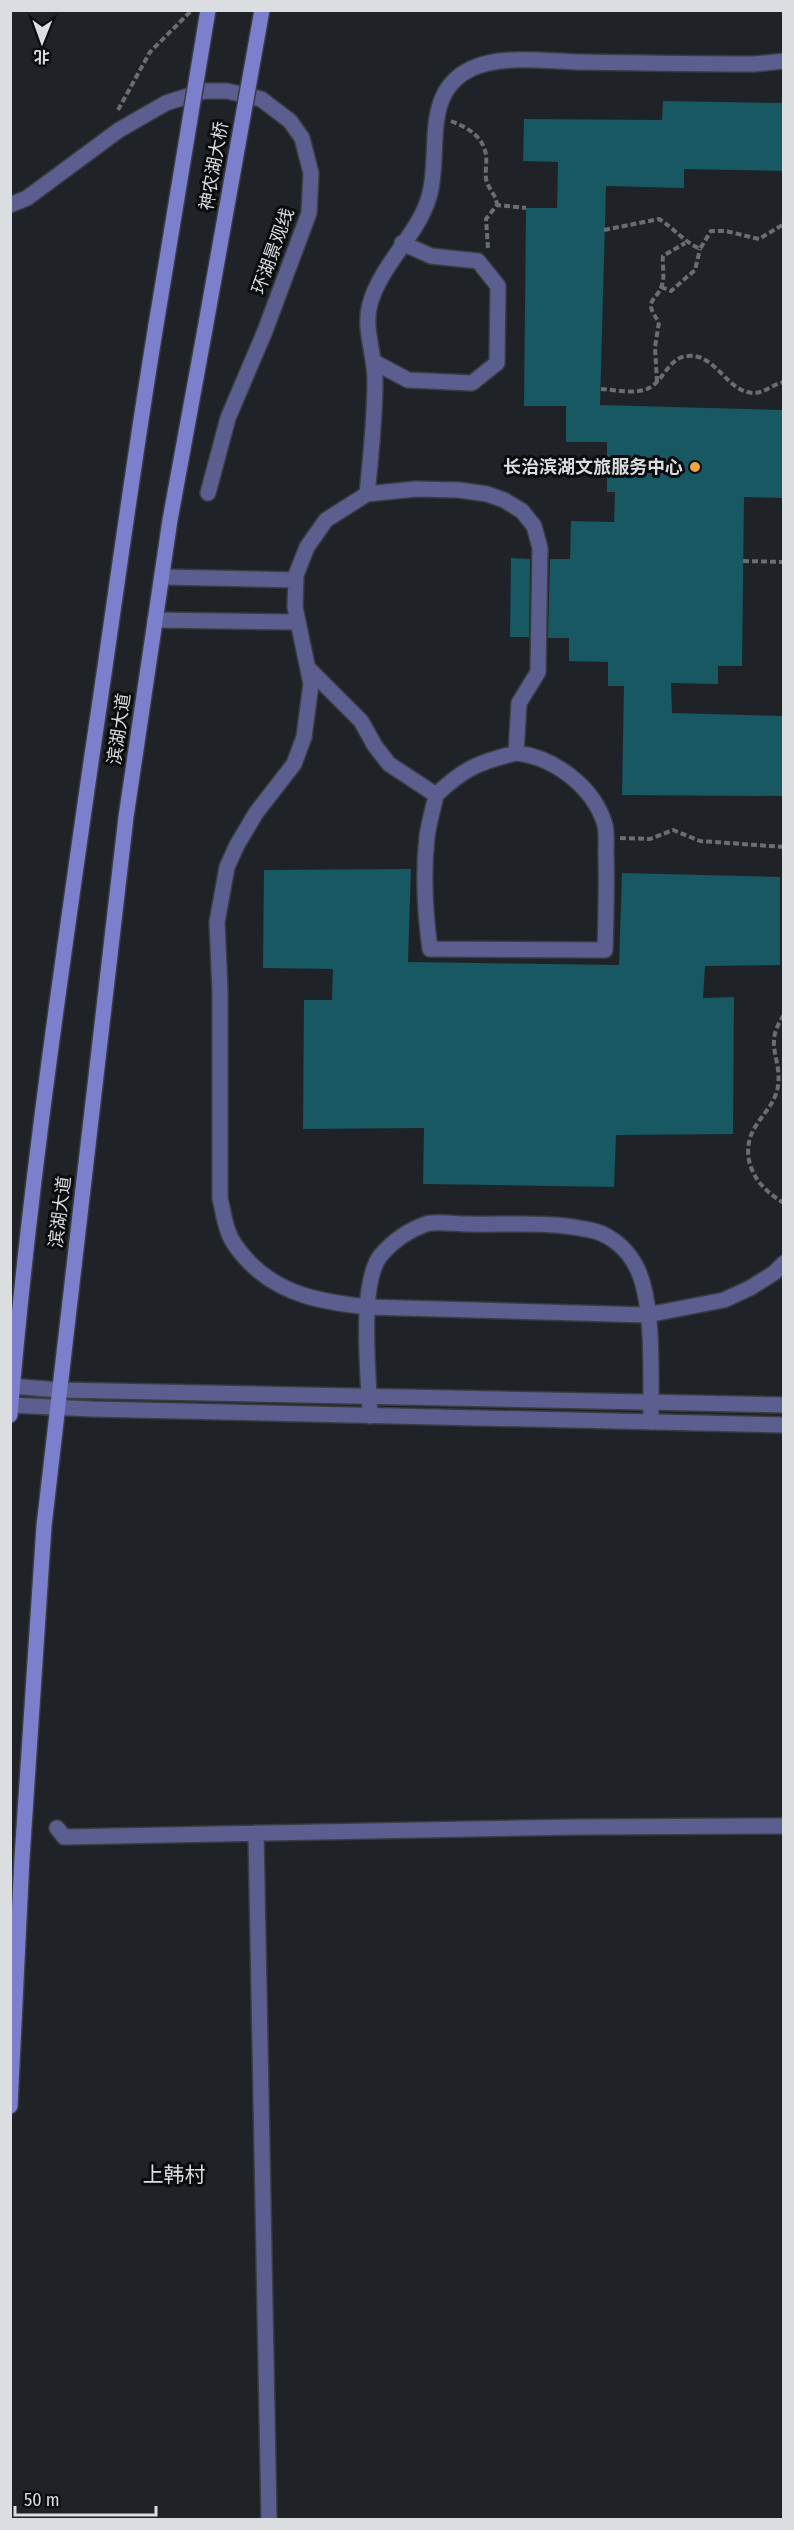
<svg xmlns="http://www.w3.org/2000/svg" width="794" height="2530" font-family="'Fira Sans Condensed','Noto Sans SC',sans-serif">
<rect width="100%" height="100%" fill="#1f2327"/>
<path fill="#175863" d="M663,101L783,103V171L684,169V188L606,186L600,405L783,410V498L744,497L742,666H718V684L671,683L672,713L783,716V796L622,795L624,686H608V662L569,661V638H548L550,559H570L571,521L614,522L615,492H607V442H566V406H524L526,208H557L558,162L523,161L524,119L662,120Z
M511,558L530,559L529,637H510Z
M411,869L408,962L619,965L622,873L780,877V965L705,966L703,998L734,997L733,1134L616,1135L614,1187L423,1184L424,1128L303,1129L304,1000H332L333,969L263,968L264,870Z"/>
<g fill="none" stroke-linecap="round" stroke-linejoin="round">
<g stroke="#393d41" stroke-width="18">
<path id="minor" d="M10,205L27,198L119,130L166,103L204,91H227L261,99L290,121L302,138L311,173L309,213L265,331L228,418L208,493
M374,362L408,380L472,383L497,363L498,286L478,261L431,256L402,243
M367,494C371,456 375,418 375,380C375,355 363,328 370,304C381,264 418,235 429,197C442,153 420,91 473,68C501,55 546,61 576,62C636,63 695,64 754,64L784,61
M162,577L296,580
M155,620L297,622
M309,669L361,721L375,746L389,764L436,795C433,809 429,823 427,836C423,873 425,913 430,949L605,950C606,918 607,885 606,853C606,844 607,833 605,825C594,787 554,757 516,753L519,703L538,672L540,548L534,526L522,511L504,500L487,494L459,490L415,489L367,494L326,520L307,547L296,575L295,607L311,684L304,737L294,764L256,813L237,845L227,867L217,922L220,991V1199C223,1209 224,1221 228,1231C232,1244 242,1255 252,1265C284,1296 324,1302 367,1307L647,1315L724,1300L750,1288L774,1273L784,1263
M436,795C463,769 479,762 516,753
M370,1416C369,1378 358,1283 381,1255C393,1241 409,1230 426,1224C438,1221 455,1224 467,1224C507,1225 551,1221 590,1230C607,1233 624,1246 633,1261C656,1295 650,1380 651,1422
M57,1828L64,1837L578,1827L784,1826
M256,1833L269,2520"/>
</g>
<g stroke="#393d41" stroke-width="18">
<path id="tertiary" d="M10,1386L59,1390L784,1405
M10,1405L92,1409L784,1425"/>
</g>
<g stroke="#393d41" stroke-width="18">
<path id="secondary" d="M10,1415C28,1196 60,979 91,762C113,616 132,470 156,325
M10,2106L22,1858L44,1526L126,817L170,520L205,329"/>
</g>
<path stroke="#6a6e71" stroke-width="4" stroke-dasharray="6 3" stroke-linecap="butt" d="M118,110L150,52L191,11
M451,121C468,128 483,136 486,155C487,163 485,171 486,179C488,189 496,194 497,205
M604,230L659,219C675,229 683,241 700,249L711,231H726L759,239L784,224
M488,248L486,219L497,205L526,208
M661,287L671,291L695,270L700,249
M657,382L655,347L659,322C642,299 656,303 662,285C665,276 662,265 663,256L685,243
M601,389C615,390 634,394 647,389C664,382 668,357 688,356C716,353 727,393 754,393C765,393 773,384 784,382
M743,561L784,562
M620,838L650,839L673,830L700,841L784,847
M784,1015C763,1045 782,1057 778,1086C775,1107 756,1119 750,1138C742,1167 761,1190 784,1203"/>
<use href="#minor" stroke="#5b5e8e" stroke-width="15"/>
<use href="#tertiary" stroke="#5b5e8e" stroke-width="15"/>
<use href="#secondary" stroke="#7b7fcc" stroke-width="15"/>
<g stroke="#393d41" stroke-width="18" stroke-linecap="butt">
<path id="secondary-bridge" d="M156,325L208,10
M205,329L262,10"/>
</g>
<use href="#secondary-bridge" stroke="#7b7fcc" stroke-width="15"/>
</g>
<circle fill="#eea73c" stroke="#0a0c0e" stroke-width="2" cx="695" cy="467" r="6"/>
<g text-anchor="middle" stroke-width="6" stroke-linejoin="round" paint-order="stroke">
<g font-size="18" fill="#dbdee1" stroke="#0a0c0e">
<text transform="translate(214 166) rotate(-80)" y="6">神农湖大桥</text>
<text transform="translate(273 251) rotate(-70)" y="6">环湖景观线</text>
<text transform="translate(119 729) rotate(-82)" y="6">滨湖大道</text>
<text transform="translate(60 1212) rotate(-83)" y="6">滨湖大道</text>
</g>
<g font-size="18" font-weight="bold" fill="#dbdee1" stroke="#0a0c0e" text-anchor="end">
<text x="683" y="473">长治滨湖文旅服务中心</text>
</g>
<g font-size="21" fill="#dbdee1" stroke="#0a0c0e">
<text x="174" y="2182">上韩村</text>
</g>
</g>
<rect width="794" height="2530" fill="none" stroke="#dbdee1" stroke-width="24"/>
<g transform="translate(42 42) rotate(181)" stroke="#0a0c0e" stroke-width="4.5" paint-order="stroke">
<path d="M0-4.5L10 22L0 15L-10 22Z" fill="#dbdee1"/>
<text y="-9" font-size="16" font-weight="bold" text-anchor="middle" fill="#dbdee1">北</text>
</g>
<path d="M15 2506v9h141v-9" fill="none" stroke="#dbdee1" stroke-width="3"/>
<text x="24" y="2506" font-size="18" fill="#dbdee1" stroke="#0a0c0e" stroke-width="4.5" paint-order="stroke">50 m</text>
</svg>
